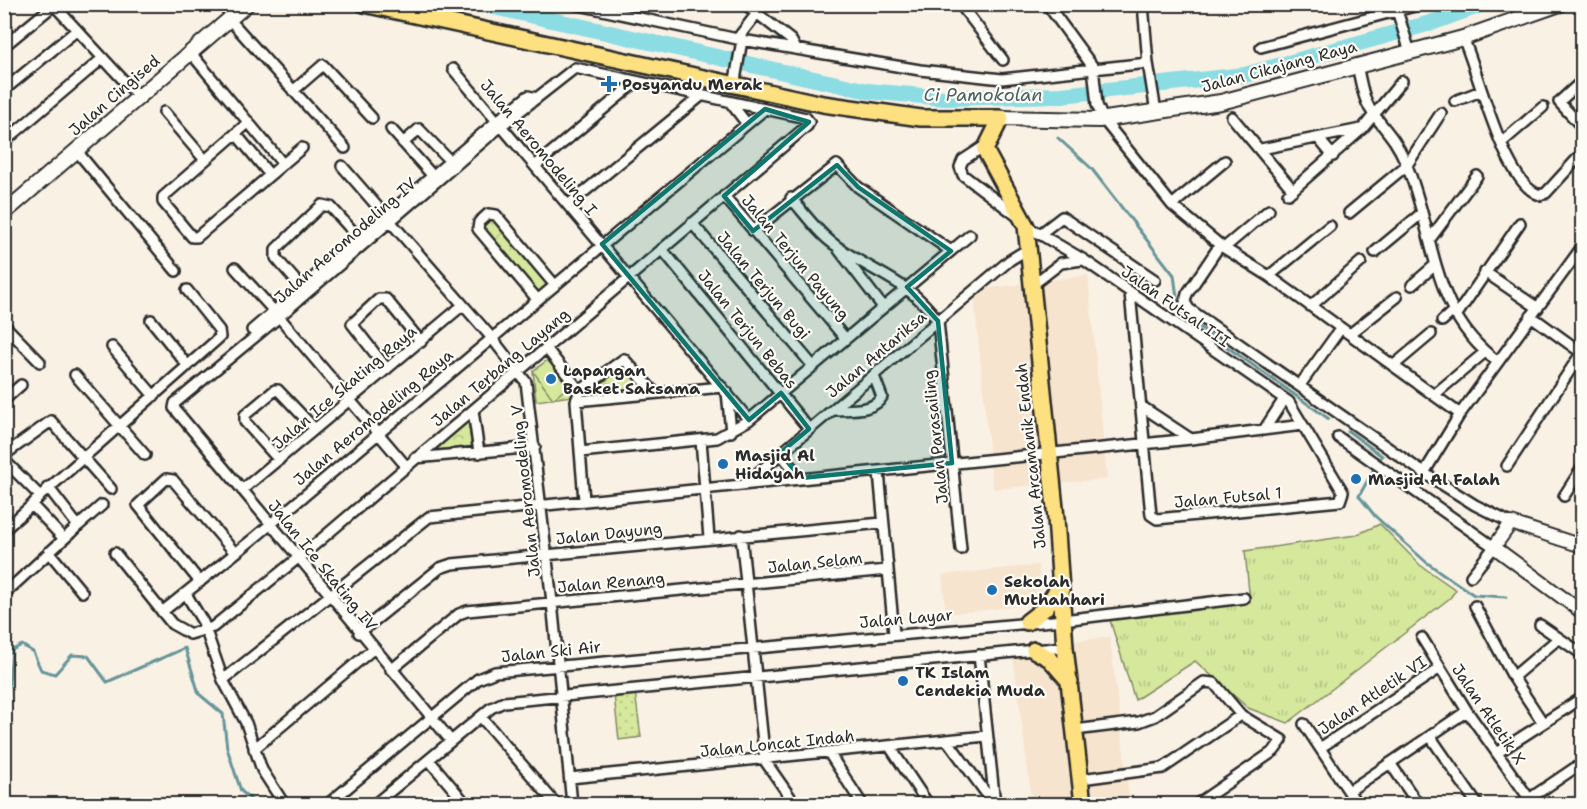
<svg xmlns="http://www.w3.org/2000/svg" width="1587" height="809" font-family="'Shantell Sans',sans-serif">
<defs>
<pattern id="grass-tufts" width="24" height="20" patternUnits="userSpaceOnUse" patternTransform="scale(1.5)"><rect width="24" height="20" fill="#d5e89c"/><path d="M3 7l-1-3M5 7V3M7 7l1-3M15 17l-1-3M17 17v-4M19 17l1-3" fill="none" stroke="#b7c787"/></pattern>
<pattern id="park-crowns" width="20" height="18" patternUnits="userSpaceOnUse" patternTransform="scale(1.5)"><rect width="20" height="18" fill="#d5e89c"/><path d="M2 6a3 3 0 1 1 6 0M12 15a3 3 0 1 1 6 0" fill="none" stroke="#b7c787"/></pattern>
<pattern id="garden-dots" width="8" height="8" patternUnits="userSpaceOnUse" patternTransform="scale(1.5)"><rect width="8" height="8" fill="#d5e89c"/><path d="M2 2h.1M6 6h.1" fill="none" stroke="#b7c787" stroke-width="1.8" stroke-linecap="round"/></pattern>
</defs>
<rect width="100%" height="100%" fill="#faf1e5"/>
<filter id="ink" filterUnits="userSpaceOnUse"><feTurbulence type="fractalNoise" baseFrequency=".0167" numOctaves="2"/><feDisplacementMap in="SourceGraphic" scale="12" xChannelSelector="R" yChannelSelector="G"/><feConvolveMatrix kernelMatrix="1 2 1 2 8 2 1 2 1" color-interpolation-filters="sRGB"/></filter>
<g filter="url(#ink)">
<path fill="#f6e4cf" d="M1088,275L1107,479L993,489L974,297L983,289Z
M1038,565L1042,604L946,614L942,575Z
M1110,637L1130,804H1032L1012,647Z"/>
<path fill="url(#grass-tufts)" stroke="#808a64" stroke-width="1.5" d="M1380,524L1420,565L1456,590L1450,598L1288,723L1248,708L1195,661L1135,700L1109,617L1250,602L1245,551L1356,535Z"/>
<path fill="url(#park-crowns)" stroke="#808a64" stroke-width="1.5" d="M493,218L548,284L537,293L482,227Z
M549,359L573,396L536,401L533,371Z
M617,365H624L646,390L585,395L584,392Z
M468,418L472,449L427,453Z"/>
<path fill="url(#garden-dots)" stroke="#808a64" stroke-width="1.5" d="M635,692L641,737L619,740L614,695Z"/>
<path fill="#d5e89c" stroke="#808a64" stroke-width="1.5" d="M549,359L569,386L553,399L533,371Z"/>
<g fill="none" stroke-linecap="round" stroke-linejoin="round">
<path stroke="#659599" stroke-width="3" d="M1058,138L1091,168L1174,275L1179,313L1329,419
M1348,431L1382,456L1380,459
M1374,469L1359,496L1375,516L1426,562L1449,578L1474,595L1506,597
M4,695H8L12,650L22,645L33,652L41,670L55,674L72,655L88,656L107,682L185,648L199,694L223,714L227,748L241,791L256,804"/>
<path stroke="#8bdce3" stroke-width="16" d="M481,4L868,91L944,98L1062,95L1245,75L1434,22L1483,4"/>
<g stroke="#2b2b2b" stroke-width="14">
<path id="minor" d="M53,4L138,96
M574,4L742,40L920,70L1002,79L1148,63
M745,4L791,40L796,49
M960,4L1003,60
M1047,4L1093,67L1097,105L1103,119L1172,205L1220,245L1187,294L1185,302L1189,309L1424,473L1475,505L1511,523
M1143,4L1148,63L1156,112
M1395,4L1410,52
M230,20L345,148
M1463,38C1478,70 1504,185 1540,195L1546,193L1577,159H1582
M737,39L758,12
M4,46L54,5
M1261,47L1422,4
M190,52L283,164
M1357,64C1360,79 1363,99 1372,112C1386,131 1395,138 1405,161C1436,232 1429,312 1498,362
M453,69L749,420
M1582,81L1559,102L1582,127
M734,86L742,40
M4,90L77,30
M293,91L323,65L372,118
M1455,101L1481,91
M730,102L747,124
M164,112L205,160
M1232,117L1293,190
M249,122L163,197V202L192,237H197L302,148
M391,129L432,175
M236,134L270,175
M1318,138L1333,156
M4,142L103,58
M403,143L419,129L449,160
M1501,143L1543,107
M986,145L963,160L960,167L963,175L1017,216
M1261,149L1361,129
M76,150L176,271
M342,166L491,337L526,382L552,602L572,804
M535,166L636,82
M1288,194L1363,128L1402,81
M724,196L845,338
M791,198C805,214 818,233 835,245C874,274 908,279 938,321L961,549
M568,205L701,96
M1172,205L1225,161
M1349,213L1407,165L1441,113
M692,223L813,366
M1026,226L1084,260L1289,402L1343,492L1340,501L1157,519L1151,515L1130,293
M753,231L837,165L858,187L951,251
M1040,234L1062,217L1155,280
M1430,239L1477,176
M1221,246L1224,248L1269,210
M1224,248L1269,276L1460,414
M662,249L809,429
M839,250L883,307
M1375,252L1422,213
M235,268L274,311L406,466
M1485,272L1538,308
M1269,276L1330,226
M1412,285L1434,266
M1031,286L1061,263L1082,260
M302,288L276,258V249L322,205L331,207L358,237
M537,299L478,229L479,222L488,214L496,215L554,284
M1311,306L1361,262
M1456,316L1520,223
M1531,316L1582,353
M151,320L188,366
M1442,321L1452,312
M4,325L40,362
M252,330L497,121L528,96L537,98
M1350,334L1397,297
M112,347L154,396
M546,348L580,391L576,401L584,500
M1393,366L1431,334
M387,369L352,324L379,299H386L421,342
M75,375L145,455
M1300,385L1341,328
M580,391L624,359L655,393
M727,392L731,432
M1434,395L1485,352
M4,400L21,385
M576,401L722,387
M1141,406L1191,439
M473,410L479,453
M834,410C849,409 874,412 882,397L874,376
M1264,430L1284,399
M1338,437L1494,547L1471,576
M701,440L709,538
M580,452L717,438L749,420L970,235
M780,453L801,478
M4,455L51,421L111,489
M415,458L535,447
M4,460L40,496L32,505L64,539L4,594
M279,460L245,422V415L275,390H278L315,429
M1507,466L1582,352
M879,472L894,634
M1424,473L1460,414L1582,247
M746,483L1010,260L1028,249
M48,487L78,526L64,539
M242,490L463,305
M40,496L220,337L219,330L187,290
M1564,496L1582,468
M78,526L102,505
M4,530L32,505
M741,535L765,761L795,804
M49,552L82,592
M115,553L172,624L190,634L213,627L298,558L305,553L807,126L809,122L806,118L575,68L501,126L273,322L175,403L174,408C266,519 360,629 451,741
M200,582L138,505L166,479L173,480L235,553
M186,594L203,622L223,680L246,723L262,770L284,804
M1475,606L1513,677L1543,723
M162,612L253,539L765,109
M1540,625L1582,654
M359,633L440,568L452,564L882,523
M1422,638L1467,711L1533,804
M979,655L995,804
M391,670L459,614L467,611L887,570
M1513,677L1559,638
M223,680L429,517L1191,439L1303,425
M481,717L556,804
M1304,724L1357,804
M1075,730L1139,722L1155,716L1204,682L1214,683L1241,715L1282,740L1274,751L1197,804
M1430,736L1477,804
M947,740L994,804
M890,747L928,804
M1320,748L1440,668
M254,749L373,649
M829,753L862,804
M1497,753L1582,698
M429,760L466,804
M1390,763L1418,804
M570,778L986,736
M1081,779L1163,768L1241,715
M1349,791L1467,711
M1529,799L1582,763
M328,804L478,679L495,672L1063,620L1244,598
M375,804L491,708L504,702L1065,647"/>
</g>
<g stroke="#2b2b2b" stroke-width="16">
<path id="tertiary" d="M1582,546L1511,523L1494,547L1582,612"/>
</g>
<g stroke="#2b2b2b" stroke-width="18">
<path id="secondary" d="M1001,118L1099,120L1221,102L1463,38L1560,4
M4,213L247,4"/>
</g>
<g stroke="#2b2b2b" stroke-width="20">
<path id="primary" d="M364,4L823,104L921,118H1001L985,150L1026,226L1056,518L1065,647L1083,804
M1027,622L1045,608L1060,586
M1034,650L1050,659L1070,682"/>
</g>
<use href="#minor" stroke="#fdfcf7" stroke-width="9"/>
<use href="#tertiary" stroke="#fdfcf7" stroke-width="12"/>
<use href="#secondary" stroke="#fdfcf7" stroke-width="14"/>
<use href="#primary" stroke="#fde080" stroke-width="15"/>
</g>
</g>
<path fill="#0f766e" fill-opacity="0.2" stroke="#0f766e" stroke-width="4.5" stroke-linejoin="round" d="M765,109L809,122L724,196L753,231L837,165L858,187L951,251L907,287L938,321L952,463L801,478L780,453L809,429L781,393L749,420L602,244Z"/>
<g fill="#1f6fb2" stroke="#fdfcf7" stroke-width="2">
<path d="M606 75h6v6h6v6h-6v6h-6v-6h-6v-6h6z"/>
<circle cx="551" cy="379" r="6"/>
<circle cx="723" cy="464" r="6"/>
<circle cx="1356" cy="479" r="6"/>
<circle cx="992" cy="590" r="6"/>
<circle cx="903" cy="681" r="6"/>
</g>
<g text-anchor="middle" stroke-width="4.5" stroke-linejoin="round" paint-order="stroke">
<g font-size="16" fill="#2b2b2b" stroke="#fdfcf7">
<text transform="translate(1279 66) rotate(-15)" y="6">Jalan Cikajang Raya</text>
<text transform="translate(114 95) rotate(-41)" y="6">Jalan Cingised</text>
<text transform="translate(539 147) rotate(50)" y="6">Jalan Aeromodeling I</text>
<text transform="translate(345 240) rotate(-41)" y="6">Jalan Aeromodeling IV</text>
<text transform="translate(796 257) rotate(50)" y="6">Jalan Terjun Payung</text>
<text transform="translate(764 285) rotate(50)" y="6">Jalan Terjun Bugi</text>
<text transform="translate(1176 306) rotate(35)" y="6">Jalan Futsal III</text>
<text transform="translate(748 329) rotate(51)" y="6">Jalan Terjun Bebas</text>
<text transform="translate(876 354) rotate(-40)" y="6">Jalan Antariksa</text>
<text transform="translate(500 367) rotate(-40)" y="6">Jalan Terbang Layang</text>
<text transform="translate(344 387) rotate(-40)" y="6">Jalan Ice Skating Raya</text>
<text transform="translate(373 417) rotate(-40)" y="6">Jalan Aeromodeling Raya</text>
<text transform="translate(935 437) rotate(-96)" y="6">Jalan Parasailing</text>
<text transform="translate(1030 456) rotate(-96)" y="6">Jalan Arcamanik Endah</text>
<text transform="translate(525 491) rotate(-96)" y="6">Jalan Aeromodeling V</text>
<text transform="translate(1228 497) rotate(-5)" y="6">Jalan Futsal 1</text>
<text transform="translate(609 533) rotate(-6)" y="6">Jalan Dayung</text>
<text transform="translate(815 562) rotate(-6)" y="6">Jalan Selam</text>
<text transform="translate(323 565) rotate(51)" y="6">Jalan Ice Skating IV</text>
<text transform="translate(611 582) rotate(-5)" y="6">Jalan Renang</text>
<text transform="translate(906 618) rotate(-5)" y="6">Jalan Layar</text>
<text transform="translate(551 651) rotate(-6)" y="6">Jalan Ski Air</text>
<text transform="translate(1372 695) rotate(-34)" y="6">Jalan Atletik VI</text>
<text transform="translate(1489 714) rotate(56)" y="6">Jalan Atletik X</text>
<text transform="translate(777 743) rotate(-6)" y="6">Jalan Loncat Indah</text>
</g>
<g font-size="16" font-weight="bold" fill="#2b2b2b" stroke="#fdfcf7" text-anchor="start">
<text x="622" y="90">Posyandu Merak</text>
<text x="563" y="376">Lapangan<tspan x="563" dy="18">Basket Saksama</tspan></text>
<text x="735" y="461">Masjid Al<tspan x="735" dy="18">Hidayah</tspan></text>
<text x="1368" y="485">Masjid Al Falah</text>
<text x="1004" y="587">Sekolah<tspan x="1004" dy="18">Muthahhari</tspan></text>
<text x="915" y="678">TK Islam<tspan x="915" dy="18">Cendekia Muda</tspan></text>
</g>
<g font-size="18" font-style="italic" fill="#486062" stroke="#fdfcf7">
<text x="983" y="101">Ci Pamokolan</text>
</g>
</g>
<rect width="1587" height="809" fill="none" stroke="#fdfcf7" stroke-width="24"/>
<rect x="12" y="12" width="1563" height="785" fill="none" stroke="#2b2b2b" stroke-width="2" filter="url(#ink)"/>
</svg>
